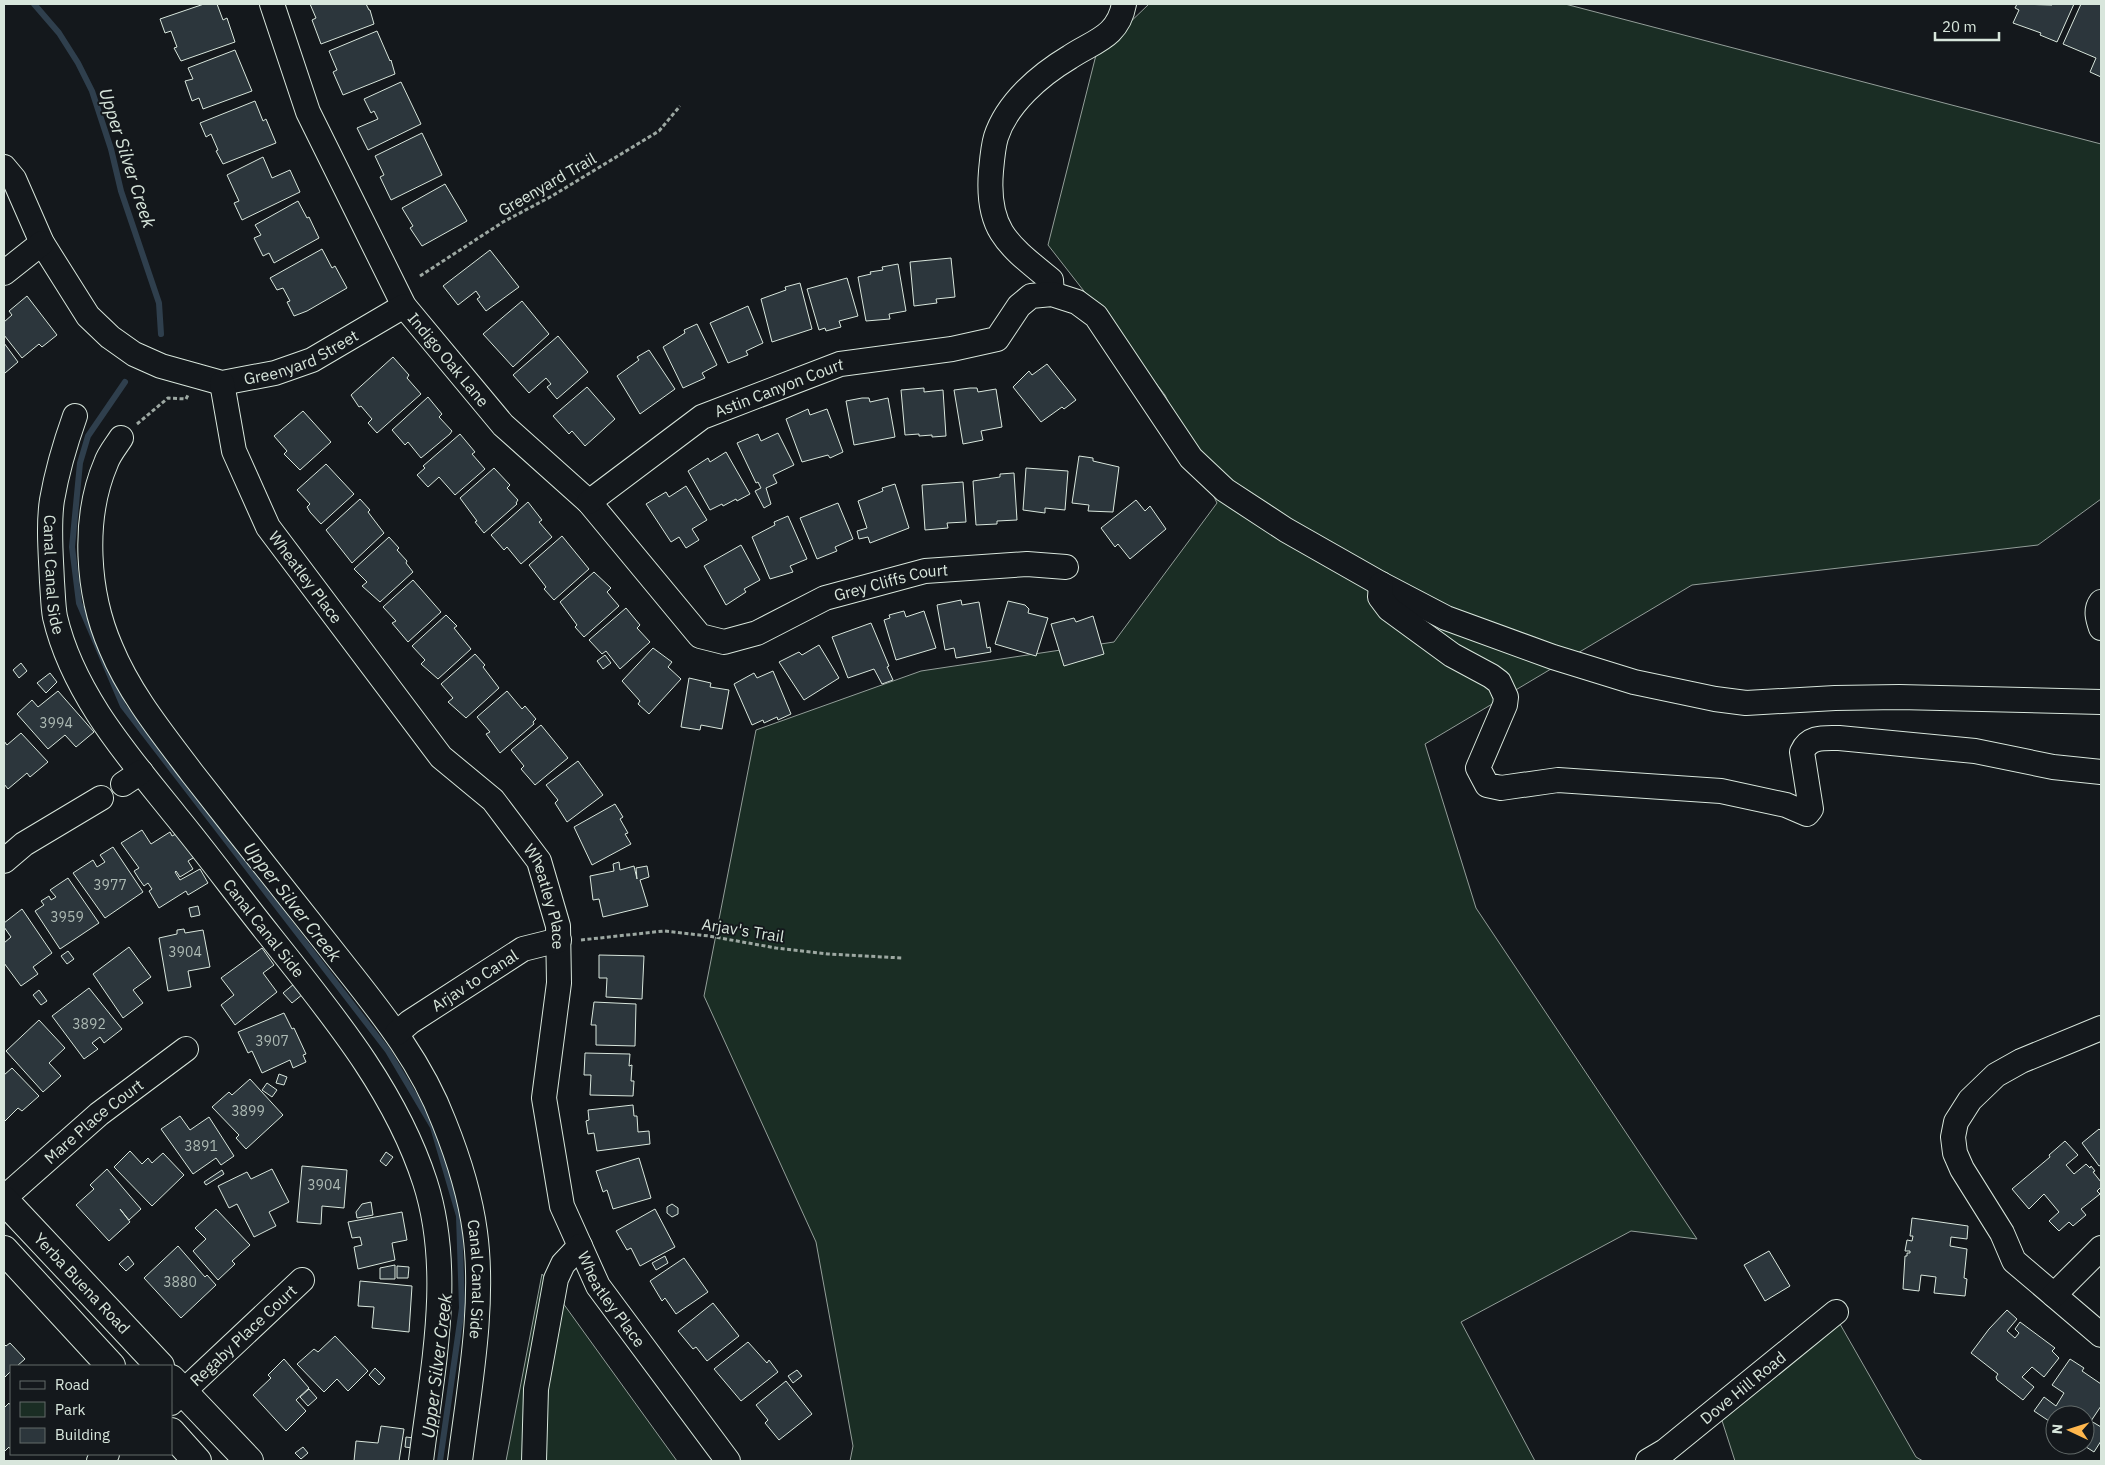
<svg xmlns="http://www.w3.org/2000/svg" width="2105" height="1465" font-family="'IBM Plex Sans',sans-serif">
<rect width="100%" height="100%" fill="#14181c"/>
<path fill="#1a2d24" stroke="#939e99" d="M1149,4H1565L2101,144V499L2038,545L1692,585L1425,744L1476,908L1697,1239L1631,1231L1461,1322L1535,1461H850L853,1446L816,1242L704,996L756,730L921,671L1114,642L1217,503L1165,395L1048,245L1096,55Z
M542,1274L677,1461H506Z
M1828,1303L1916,1457L1923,1461H1735L1716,1402Z"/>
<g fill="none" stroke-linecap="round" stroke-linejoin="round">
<path stroke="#2f3f4d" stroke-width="6" d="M34,4L59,33L78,63L92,91L111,149L121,191L159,303L161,334
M125,382L88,436L80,463L72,547L79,603L123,706L388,1051L433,1127L459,1216L462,1308L440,1461"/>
</g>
<path fill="#2c363c" stroke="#d8e6dc" d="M204,4H217L223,20L227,18L235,42L181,61L174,48L177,47L171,31L165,33L160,19Z
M310,4H366L369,10H370L374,24L321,44L312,20L316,18Z
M2017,4L2052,5L2053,4H2074L2057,42L2040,35L2041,33L2013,23L2019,10L2015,8Z
M2081,4H2101V77L2090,72L2096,58L2063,44Z
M377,31L390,61L391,60L395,74L343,95L333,72L337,70L329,51Z
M235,50L252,91L203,109L199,98L192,101L185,81L193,79L188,68Z
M401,82L421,124L368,150L357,128L378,119L374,111L371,113L364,99Z
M255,101L263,121L266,119L276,143L223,164L216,151L218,150L211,134L206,137L200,123Z
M422,133L442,175L391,200L380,177L384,175L375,156Z
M263,157L272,178L290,170L300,192L242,220L234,203L239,201L227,175Z
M445,184L467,221L422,246L410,228L413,226L402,208Z
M298,201L307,218L309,217L319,238L274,263L269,253L263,256L254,238L261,235L255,225Z
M322,249L332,268L335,266L347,288L307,311L294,316L287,302L290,301L283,288L277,290L270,278Z
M490,250L519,287L486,311L477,299L480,297L476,291L458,305L443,286Z
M951,258L955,297L936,299L937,303L914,306L910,262Z
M898,264L906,311L889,314L890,319L866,321L858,277L871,274L870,272L883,270L882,267Z
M847,278L858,316L839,321L841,327L826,331L825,328L819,330L807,289Z
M800,283L812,329L772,342L761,299L786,290L785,287Z
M27,296L57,335L42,347L39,344L22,358L4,335V322L12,315L9,311Z
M522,301L549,334L513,367L483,334Z
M748,306L763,343L746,351L748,355L728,363L710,323Z
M697,324L717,365L702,373L705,378L683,388L663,347L685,333L684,330Z
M558,336L588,372L557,399L547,387L551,384L546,378L529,393L513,375Z
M4,343L18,362L5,373H4Z
M649,350L675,389L640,414L617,376L639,360L637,357Z
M393,357L409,375L407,378L421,394L377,433L368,423L372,419L361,406L359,407L351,395Z
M1047,364L1076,400L1064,409L1062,407L1041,422L1013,387L1029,371L1032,375Z
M587,387L615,419L585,446L572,431L569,434L553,416Z
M924,388V392L943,390L946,436L932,437V435L919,436V434L905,435L901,390Z
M970,388H977L978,392L996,389L1002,427L981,431L983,440L963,444L954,390Z
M428,397L442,414L439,417L452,431L450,434L421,458L408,442L405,445L392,430Z
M862,398H869L870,402L888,398L895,437L854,445L846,401Z
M808,409L810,415L827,409L843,452L830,458L828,455L802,462L786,419Z
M303,411L331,442L300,470L284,454L287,451L274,436Z
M778,433L794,465L773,475L777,483L766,488L771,504L764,508L755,491L761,488L758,482L756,483L737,443L758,434L761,441Z
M460,434L475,452L472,454L485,469L455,495L439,477L428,487L417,475L425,468L423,466Z
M726,452L750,494L737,501L736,499L723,506L722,504L710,510L688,471L708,458L710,462Z
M1079,456L1093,458V461L1119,467L1113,512L1088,511L1089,505L1072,503Z
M326,464L354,494L321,524L310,512L307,507L310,504L297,490Z
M494,468L510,485L507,488L518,500L516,503L517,504L484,533L475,522L477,521L460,498Z
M1026,468L1068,471L1065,510L1045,508V513L1023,510Z
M1014,473L1017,520L997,521V524L976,525L973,481L1000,477V474Z
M963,482L966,522L947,523L948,528L925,530L922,485Z
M895,484L909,528L870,543L868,537L859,539L857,531L867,528L858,501L883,491L882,488Z
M686,486L707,520L692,529L699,540L686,548L679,537L671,542L646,504L666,492L669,497Z
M360,499L370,510L368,512L384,533L352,563L326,530Z
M1136,500L1145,511L1150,506L1166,529L1130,559L1118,544L1115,547L1101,528Z
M528,502L542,520L539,522L552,537L521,564L507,547L504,550L491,535Z
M838,503L853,539L835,547L837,551L817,559L800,518Z
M788,516L807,559L790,566L793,572L770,579L752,537L775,525L774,522Z
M562,536L589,569L554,600L544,589L546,587L529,565Z
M389,537L399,548L397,550L407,561L406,563L413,572L380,602L362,586L367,582L354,569Z
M741,545L760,580L744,589L746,592L726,605L704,566Z
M594,572L611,588L607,592L619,606L584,637L575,627L577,625L560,602Z
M413,580L441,612L408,642L392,623L396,621L383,607Z
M961,600L962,605L979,602L987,648L990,647L991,652L956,658L954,648L945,650L937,605Z
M1008,601L1025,605L1029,609L1028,613L1048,618L1036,656L995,644Z
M626,608L640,625L637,628L650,642L620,669L606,651L602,654L589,640Z
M904,611L906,617L924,611L936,648L896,660L884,620L890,618L889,615Z
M446,615L457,626L454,628L471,649L438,679L421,664L425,660L412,646Z
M1093,616L1104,654L1064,666L1051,624L1074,618L1076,622Z
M871,623L889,666L887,667L893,680L882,684L874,669L848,678L832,637Z
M819,645L839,678L804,700L779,662L799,652L802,655Z
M653,648L672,662L668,667L681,679L649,714L638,704L640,701L622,681Z
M475,654L485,665L483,667L499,688L466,718L448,702L453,698L441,684Z
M605,655L611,663L603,669L597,661Z
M21,663L27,671L19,678L13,670Z
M773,671L791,714L778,720L777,717L764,723L763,720L752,725L734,684L754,673L757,678Z
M50,673L57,682L46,693L37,683Z
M689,678L711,683L710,687L729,690L722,729L701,725L700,730L681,727Z
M58,691L94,732L76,747L65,735L48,749L17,714L32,700L38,707Z
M507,691L522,709L525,706L536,719L533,722L534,724L500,753L486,734L490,732L477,717Z
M541,725L568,758L535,785L521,769L524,766L511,750Z
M21,733L48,762L30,777L27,773L8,789L4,784V741L7,745Z
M578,761L603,795L567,822L555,803L558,800L546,785Z
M615,804L623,817L620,819L628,833L625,834L631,844L592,865L574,827Z
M142,830L151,844L170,832L172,836L180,832L198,855L188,861L193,869L180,877L176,871L175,872L180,880L200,869L208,883L188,895L186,891L159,908L149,891L152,889L148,883L144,886L139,879L134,871L139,868L121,843Z
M113,847L143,892L105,918L73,873L93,860L97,867L105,862L100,855Z
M619,862L620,870L634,866L637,879L636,868L647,866L649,877L640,880L648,906L603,917L599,899L593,900L590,876L614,871L613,864Z
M68,878L99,923L60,949L35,911L44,905L41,901L49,896L51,900L56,897L50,890Z
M198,906L200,915L191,917L189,908Z
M22,909L52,953L33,967L38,974L21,986L4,963V943L11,937L4,927V923Z
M184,929L185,933L203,930L210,967L188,971L191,987L168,991L159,938L177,934V930Z
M129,947L151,977L133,990L143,1003L123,1018L93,974Z
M262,948L274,965L263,973L277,992L235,1025L221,1005L234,995L221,978Z
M68,951L74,959L67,964L61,956Z
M599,955L644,956L642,999L606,997L607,978H599Z
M294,984L303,994L292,1003L283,993Z
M89,988L122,1029L104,1043L100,1037L92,1043L98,1049L84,1059L52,1016Z
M39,990L47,1001L41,1005L33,995Z
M594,1002L636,1004L635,1046L596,1045V1025H591Z
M284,1013L292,1029L294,1028L306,1054L303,1055L306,1062L293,1068L290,1060L262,1073L252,1051L248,1053L238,1032Z
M39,1020L65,1048L49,1063L61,1076L43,1092L6,1051Z
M585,1053L630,1054L629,1066L632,1065L631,1081H634L633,1096L590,1095L591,1075H584Z
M12,1068L39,1096L22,1111L18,1108L4,1122V1075Z
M279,1074L287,1077L284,1085L276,1083Z
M250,1079L283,1115L246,1149L236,1138L239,1135L212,1107L229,1092L232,1095Z
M267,1083L277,1090L272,1097L262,1090Z
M633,1105L634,1116H637L638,1132L649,1131L650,1144L597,1151L594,1133L588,1134L586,1121L589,1120L588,1110Z
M180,1116L190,1130L209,1117L234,1156L221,1165L216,1158L193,1174L161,1129Z
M2099,1129L2101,1131V1165L2099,1166L2082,1143Z
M2065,1141L2078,1155L2066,1165L2074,1174L2086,1164L2090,1168L2091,1166L2095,1171L2093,1172L2101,1182V1187L2097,1191L2100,1194L2081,1209L2086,1215L2073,1226L2069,1222L2059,1231L2049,1221L2059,1212L2044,1194L2029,1209L2012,1189L2050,1157L2049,1155Z
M130,1151L142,1164L148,1158L152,1163L163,1153L184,1175L152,1206L114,1167Z
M386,1152L393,1157L386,1166L380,1161Z
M639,1158L651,1198L613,1209L607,1190L603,1192L596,1171Z
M302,1166L347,1170L344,1208L322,1206L321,1224L297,1222Z
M107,1169L141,1209L129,1220L120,1209L130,1222L109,1241L76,1205L94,1189L90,1185Z
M272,1169L289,1202L269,1212L276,1226L254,1237L237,1204L229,1208L218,1186L247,1172L251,1179Z
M222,1170L224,1174L206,1185L204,1182Z
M371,1202L373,1215L357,1218L356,1212L362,1204Z
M672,1204L678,1208V1214L672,1217L667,1213V1207Z
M216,1209L250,1245L232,1261L235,1264L218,1280L193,1251L206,1239L195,1228Z
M655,1209L675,1247L640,1266L631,1248L627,1250L616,1231Z
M402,1212L407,1240L392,1243L395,1260L358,1269L354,1247L362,1245L360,1237L352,1238L348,1222Z
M1912,1218L1968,1226L1967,1239L1951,1237L1950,1246L1967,1249L1964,1278L1967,1279L1965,1296L1934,1293L1936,1277L1921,1275L1919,1291L1903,1289L1905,1256H1907V1253H1910V1251H1905L1907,1240L1912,1241L1913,1236H1910Z
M178,1246L205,1277L207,1275L216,1285L181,1318L144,1278Z
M1769,1251L1790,1286L1765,1301L1744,1265Z
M128,1256L134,1264L126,1271L119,1264Z
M665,1256L668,1263L656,1270L652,1263Z
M684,1258L708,1292L676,1314L665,1298L662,1301L650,1281Z
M395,1265V1279H380V1268Z
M397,1266L409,1267L408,1278H397Z
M360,1281L412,1286L409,1332L372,1328L374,1307L358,1306Z
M713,1303L739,1336L707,1361L696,1347L693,1349L678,1331Z
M2007,1310L2017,1319L2007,1331L2015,1338L2019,1333L2015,1329L2020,1322L2055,1348L2052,1351L2059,1358L2044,1377L2032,1367L2022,1377L2034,1387L2023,1400L1997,1380L1996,1377L1998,1374L1971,1353L1989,1329Z
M335,1336L368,1371L348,1391L337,1379L324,1392L297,1364L314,1349L318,1352Z
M748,1342L767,1363L769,1360L778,1372L741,1401L714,1369Z
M10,1343L25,1359L17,1366H11V1371L4,1378V1344L6,1346Z
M284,1359L309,1388L296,1400L306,1411L286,1431L253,1395L271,1378L268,1375Z
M2070,1359L2084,1368L2082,1371L2101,1384V1406L2091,1421L2101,1427V1441L2094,1452L2083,1445H2085V1415H2055V1427L2051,1425L2052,1423L2034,1411L2044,1397L2056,1406L2064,1393L2052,1385Z
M375,1368L385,1378L379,1385L369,1375Z
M797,1370L802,1376L793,1383L788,1376Z
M786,1381L812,1414L779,1440L765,1423L768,1420L756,1405Z
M309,1389L317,1398L308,1406L300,1397Z
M9,1403L11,1406V1450L9,1447L4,1452V1408Z
M381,1426L404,1429L399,1461H354L356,1441L378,1443Z
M406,1437L414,1438L413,1448L405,1447Z
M303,1447L308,1453L301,1459L295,1453Z"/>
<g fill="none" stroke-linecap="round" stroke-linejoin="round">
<g stroke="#d8e6dc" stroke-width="26">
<g id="minor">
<path id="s1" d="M272,4L308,112L404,306L503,425L589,502L700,636L724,642L757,633L825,598L925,571L1027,564L1066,567"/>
<path id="s2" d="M4,167L14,179L42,243L88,316L110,337L134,354L161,366L222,383L275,373L312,360L404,306"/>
<path d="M4,273L42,243"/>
<path d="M1052,294L1051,280C1008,245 986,230 991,171C992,160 993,147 996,137C1007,103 1040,75 1070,57C1094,41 1118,37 1124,4"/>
<path id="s3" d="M222,383L234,451L268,527L441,757L493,800L539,861L558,926L559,983L544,1098L562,1206L598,1286L728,1461"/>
<path id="s4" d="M75,416C65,444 57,471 52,500C48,526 51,556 52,582C53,594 53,606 55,617C73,694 128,756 176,816C208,855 238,896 270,936C330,1012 395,1089 425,1182C454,1272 432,1370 421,1461"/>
<path id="s5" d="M121,438C116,446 109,454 106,463C82,519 87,593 111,648C130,694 162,733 192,773C238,832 285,891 331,949C374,1004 419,1056 444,1122C458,1157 470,1194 475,1232C485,1305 469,1389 460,1461"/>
<path id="s6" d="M589,502L702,417L840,364L952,349L997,339L1019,306L1031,296L1052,294L1077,302L1096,316L1191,458L1225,490L1286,530L1381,584L1446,618L1553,657L1634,682L1715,699L1746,703L1835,698L1899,697L2101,702"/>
<path d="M1381,584L1380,597L1389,609L1452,655L1491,676L1499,682L1506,697L1505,705L1478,768L1487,785L1501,788L1558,780L1721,791L1786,805L1807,814L1811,809L1802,752C1809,736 1824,738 1839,738L1975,751L2053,767L2101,772"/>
<path d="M2101,602C2095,610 2098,619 2101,628"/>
<path d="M123,784L141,772"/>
<path d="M4,861L24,844L101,798"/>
<path d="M2101,1028L2021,1061L1996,1075L1970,1100L1956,1122L1953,1137L1955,1153L1962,1169L2002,1233L2014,1261L2101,1335"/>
<path id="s7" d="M397,1033L410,1022L523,949L559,940"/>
<path id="s8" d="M4,1198L99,1114L186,1049"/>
<path d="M2054,1295L2101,1248"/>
<path id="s9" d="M171,1403L302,1280"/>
<path d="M99,1461L107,1454"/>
<path d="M534,1461L536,1389L556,1279L563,1264L580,1246"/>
<path id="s10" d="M1648,1461L1665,1451L1836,1312"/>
</g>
</g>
<g stroke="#d8e6dc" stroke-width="30">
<g id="major">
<path id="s11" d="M4,1200L160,1366"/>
<path d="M4,1250L111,1366"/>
<path d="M171,1379L249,1461"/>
<path d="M171,1432L197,1461"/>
</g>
</g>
<path stroke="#9da8a2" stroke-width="3" stroke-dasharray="4 2.5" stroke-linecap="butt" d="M420,276L503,222L552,196L659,131L680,106
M137,424L168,398L186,399L188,395
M581,940L664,931L709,936L776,948L828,954L902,958"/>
<use href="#minor" stroke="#14181c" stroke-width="24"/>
<use href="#major" stroke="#14181c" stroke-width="28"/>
</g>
<g text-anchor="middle" stroke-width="4" stroke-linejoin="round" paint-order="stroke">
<g font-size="14" fill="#adbab4">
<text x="56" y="728">3994</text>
<text x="110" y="890">3977</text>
<text x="67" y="922">3959</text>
<text x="185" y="957">3904</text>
<text x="89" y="1029">3892</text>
<text x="272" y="1046">3907</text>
<text x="248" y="1116">3899</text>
<text x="201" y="1151">3891</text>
<text x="324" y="1190">3904</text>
<text x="180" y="1287">3880</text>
</g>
<g font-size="16" fill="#d8e6dc" stroke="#14181c">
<text transform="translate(547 184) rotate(-30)" y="6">Greenyard Trail</text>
<text dy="6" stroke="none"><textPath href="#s2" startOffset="408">Greenyard Street</textPath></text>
<text dy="6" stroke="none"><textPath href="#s1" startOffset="400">Indigo Oak Lane</textPath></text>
<text dy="6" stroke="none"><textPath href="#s6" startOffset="224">Astin Canyon Court</textPath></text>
<text dy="6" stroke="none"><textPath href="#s4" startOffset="162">Canal Canal Side</textPath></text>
<text dy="6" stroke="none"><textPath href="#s3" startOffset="215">Wheatley Place</textPath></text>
<text dy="6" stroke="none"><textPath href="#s1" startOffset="978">Grey Cliffs Court</textPath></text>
<text dy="6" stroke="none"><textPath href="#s3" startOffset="620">Wheatley Place</textPath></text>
<text dy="6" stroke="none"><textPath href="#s4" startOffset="582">Canal Canal Side</textPath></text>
<text transform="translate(743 930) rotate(9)" y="6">Arjav's Trail</text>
<text dy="6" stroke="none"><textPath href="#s7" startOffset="94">Arjav to Canal</textPath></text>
<text dy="6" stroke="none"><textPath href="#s8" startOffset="118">Mare Place Court</textPath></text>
<text dy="6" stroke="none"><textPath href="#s5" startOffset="962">Canal Canal Side</textPath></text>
<text dy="6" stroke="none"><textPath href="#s11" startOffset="114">Yerba Buena Road</textPath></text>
<text dy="6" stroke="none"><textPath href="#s3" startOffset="1040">Wheatley Place</textPath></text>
<text dy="6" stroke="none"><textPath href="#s9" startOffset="99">Regaby Place Court</textPath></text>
<text dy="6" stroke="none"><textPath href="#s10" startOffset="120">Dove Hill Road</textPath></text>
</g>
<g font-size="18" font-style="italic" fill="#d8e6dc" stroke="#14181c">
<text transform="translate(127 158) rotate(72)" y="6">Upper Silver Creek</text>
<text transform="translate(292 902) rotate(52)" y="6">Upper Silver Creek</text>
<text transform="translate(437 1366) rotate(-83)" y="6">Upper Silver Creek</text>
</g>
</g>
<rect width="2105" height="1465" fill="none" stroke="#d8e6dc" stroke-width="10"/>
<rect x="10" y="1365" width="162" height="90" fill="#14181c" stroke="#626a69"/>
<rect x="20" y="1381" width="25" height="8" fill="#14181c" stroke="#626a69"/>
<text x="55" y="1390" font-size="15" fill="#d8e6dc">Road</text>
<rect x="20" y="1402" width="25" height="15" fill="#1a2d24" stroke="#626a69"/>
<text x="55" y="1415" font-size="15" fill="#d8e6dc">Park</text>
<rect x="20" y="1428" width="25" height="15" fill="#2c363c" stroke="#626a69"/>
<text x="55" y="1440" font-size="15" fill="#d8e6dc">Building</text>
<g transform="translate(2070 1430) rotate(274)"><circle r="24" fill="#14181c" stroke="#626a69"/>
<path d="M0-4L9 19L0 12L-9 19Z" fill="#ffb74d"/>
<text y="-8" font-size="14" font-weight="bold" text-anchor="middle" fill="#d8e6dc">N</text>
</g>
<path d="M1935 32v8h64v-8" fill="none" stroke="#d8e6dc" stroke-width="2.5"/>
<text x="1942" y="32" font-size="15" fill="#d8e6dc" stroke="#14181c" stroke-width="4" paint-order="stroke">20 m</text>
</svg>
